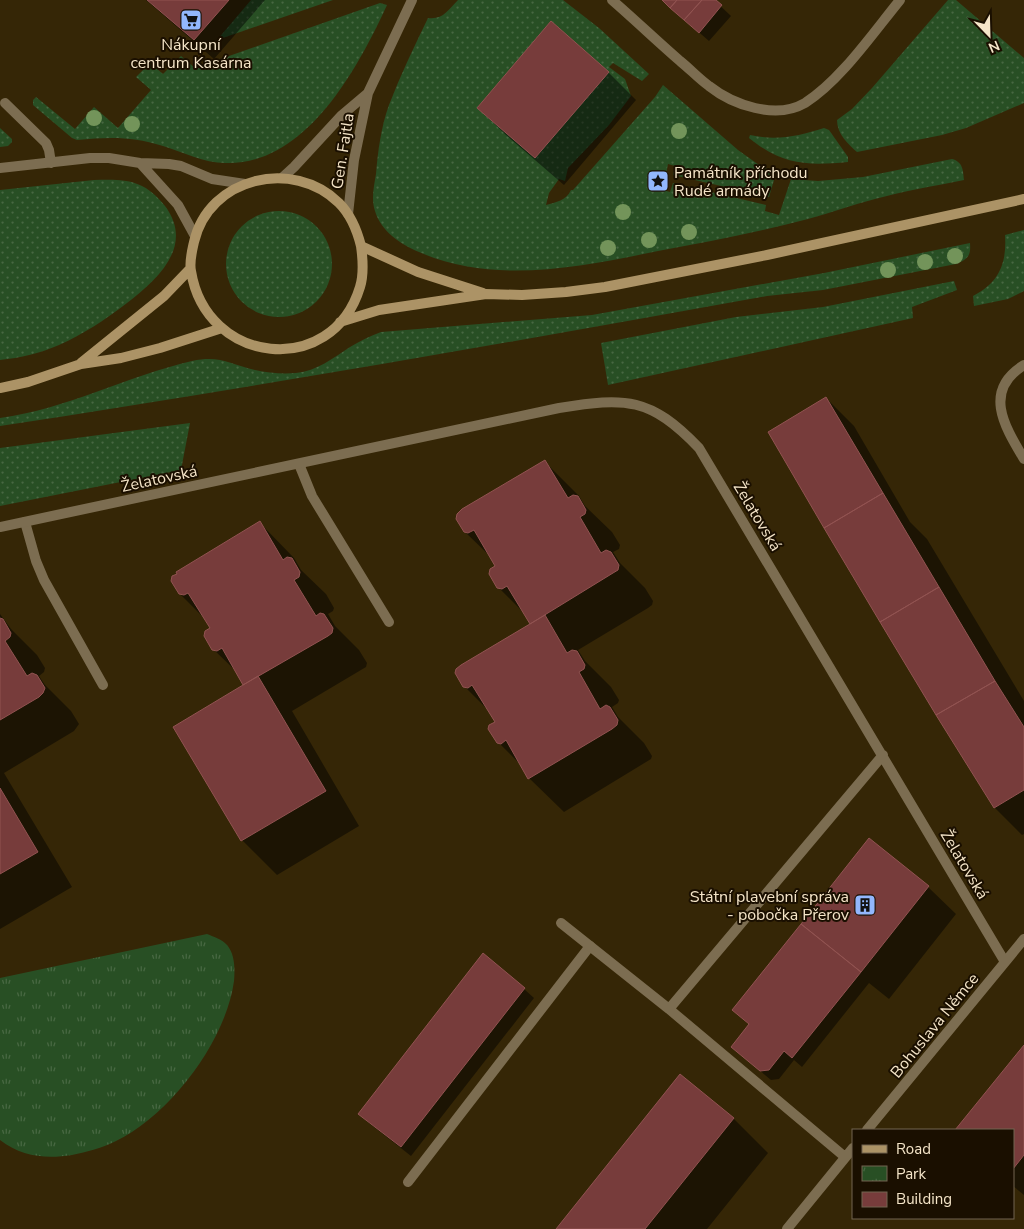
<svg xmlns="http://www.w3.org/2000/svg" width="1024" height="1229" font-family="'Nunito Sans',sans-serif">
<defs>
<pattern id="grass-dots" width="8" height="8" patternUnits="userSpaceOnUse" patternTransform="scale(1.25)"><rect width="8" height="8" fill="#284f24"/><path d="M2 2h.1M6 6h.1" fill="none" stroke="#486842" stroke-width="1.8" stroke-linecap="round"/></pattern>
<pattern id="park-tufts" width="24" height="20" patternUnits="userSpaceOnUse" patternTransform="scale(1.25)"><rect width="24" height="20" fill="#284f24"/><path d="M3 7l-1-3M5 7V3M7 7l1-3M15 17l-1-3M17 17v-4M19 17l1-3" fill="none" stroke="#486842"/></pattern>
</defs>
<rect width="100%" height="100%" fill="#352606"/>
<path fill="url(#grass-dots)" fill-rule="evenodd" d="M251,0H333L217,40Z
M458,0H563L599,28L649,74L642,81L613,63L609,67L625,79L631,96L609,125L568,168L565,181L559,179L549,193L546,205C556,202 566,201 571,190H573L581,181L655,97L663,85L738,150L759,165L772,171L774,174V180L769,197L673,175L675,166L668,164L663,190L670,192L673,183L766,205L765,211L779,215L791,179L818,181L863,177L952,159C963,162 963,170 964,180C934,186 904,191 875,199C852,205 830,213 808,219C759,232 708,242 658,251C580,267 494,285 419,252C400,244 381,231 375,211C371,199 374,186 376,174C378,151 381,127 389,105C400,76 414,47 428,18C443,20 448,10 458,0ZM551,21L609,72L535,158L477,108Z
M948,0H956L1024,58V103L966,128L942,135L857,152C848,144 837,134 837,120L852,109L872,88Z
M380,3L387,5C358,68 306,166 225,163C204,163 183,152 163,146C131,136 109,137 77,140L72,138L33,105V100L36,97L75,129L94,107L118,128L151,90L136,77L150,63L163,74L181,56L195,68Z
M0,128L12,139V142L8,146L0,147Z
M824,128L829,130L848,157V162C807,166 782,165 749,138L750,135C777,141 799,136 824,128Z
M94,180C125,179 144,179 165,206C195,246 157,280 127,303C106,319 84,334 59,345C41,353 20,358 0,360V190Z
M226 264a53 53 0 1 1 106 0a53 53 0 1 1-106 0Z
M1024,230V291L1008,299L974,306L973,296C999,283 1007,263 1005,235Z
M970,243C971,256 968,259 956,264L823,290L767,296C512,342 257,387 0,426V418C67,409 127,376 192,361C220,355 229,364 255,370C268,373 282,374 296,373C317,371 333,358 350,347C360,341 370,336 381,332L592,315L824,273Z
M954,281L957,290L912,307L913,318L608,385L601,343L736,317L823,307Z
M190,423L181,470L0,506V448Z"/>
<path fill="url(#park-tufts)" d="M207,934C214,937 222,939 227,945C235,954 235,970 234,981C226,1041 170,1115 116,1141C102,1148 87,1152 72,1155C46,1159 22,1157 0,1140V978Z"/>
<path fill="#0007" d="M146,0H265L214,59Z
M662,0H714L731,16L709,41Z
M551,23L609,73L636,100L564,185L506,135L478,108Z
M826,398L854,426L910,522L927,539L1024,701V834L1022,835L995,808L937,715Z
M545,462L579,496L585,506L612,532L620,545L619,549L613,552L620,563L645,588L653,601L652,605L648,608L578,650L585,661L611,687L619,700L618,703L612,707L618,717L644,743L652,756L651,759L564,812L529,778L524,768L498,742L496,722L490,712L464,686L531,625L524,613L498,587L497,567L493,559L465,532Z
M260,523L294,558L301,570L326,594L334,608L333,611L328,614L335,626L359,650L367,663L366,667L292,711L359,826L277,875L242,840L245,685L239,674L213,649L212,629L206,620L180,594Z
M0,614L11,629L37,655L45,668L44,672L39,676L45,685L71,711L79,724L74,731L4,773L72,887L0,929Z
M869,840L928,887L956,914L889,999L869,983L802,1067L794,1060L779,1079L771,1080L732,1047L750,1025L733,1010Z
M524,989L534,998L411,1156L369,1123L360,1114Z
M1024,1047V1195L1013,1186V1130H957Z
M733,1118L768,1153L707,1229H558Z"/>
<path fill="#773c3b" stroke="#915351" d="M147,0H229L194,40Z
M662,0H677L670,8Z
M677,0H702L684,20L670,8Z
M702,0H716L722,5L699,33L684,20Z
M551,21L609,72L535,158L477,108Z
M826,397L883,493L824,528L768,432Z
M545,460L568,498L573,495L578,496L586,510L585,514L580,517L601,553L606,550L611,552L619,565L618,570L613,573L530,624L507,586L502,589L497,588L489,574L490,569L495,566L474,530L468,533L464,532L456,519L457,514L462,509Z
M883,493L939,587L880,622L824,528Z
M260,521L283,560L287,557L292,558L300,572L299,577L294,580L316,616L320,613L324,614L333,628L332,633L328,636L243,685L222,648L217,651L212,650L204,636L205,631L210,628L188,593L184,595L179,594L171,581L172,576L177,574L176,572Z
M939,587L995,681L936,715L880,622Z
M545,615L567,653L572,650L577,651L585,665L584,669L579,672L600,709L606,705L610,707L618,720L617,725L612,729L528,779L506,740L501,744L497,743L488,729L489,725L495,722L472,685L468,688L463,687L455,673L456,669L461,665Z
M0,618L3,619L11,633L10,637L5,641L27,676L32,673L37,675L45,688L43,693L39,697L0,720Z
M258,676L326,791L241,841L173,727Z
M995,681L1024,727V790L994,808L936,715Z
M0,788L38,852L0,874Z
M869,838L929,886L861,972L801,924Z
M801,924L861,972L792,1058L784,1051L769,1070L760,1071L731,1047L749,1024L732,1010Z
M483,953L525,988L401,1147L358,1114Z
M1024,1045V1155L1013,1169V1130H955Z
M680,1074L734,1118L645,1229H556Z"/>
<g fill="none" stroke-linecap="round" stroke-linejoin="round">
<path stroke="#7c6d51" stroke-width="10" d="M5,103L46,143L49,150L51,163
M140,163L178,205L195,236
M0,168L90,158H109L140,163L169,164L181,166L212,179L245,184
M1024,365C982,391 1005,427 1024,459
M299,464L312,496L389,622
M25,522L36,561L44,580L103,685
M408,1182L590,946"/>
<path stroke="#7c6d51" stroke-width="10" d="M612,0C635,20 657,41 680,61C690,69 699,79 709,86C733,105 776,120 805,103C840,81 873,33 900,0
M282,178L294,167L342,115L368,93
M348,214L354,160L368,93L412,0
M0,527L559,408C626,397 650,397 699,448L1005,962
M561,923L669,1009
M867,1130L1024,939
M845,1157L669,1009L883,755
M787,1229L853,1148"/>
<path stroke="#ac9366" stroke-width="10" d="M361,246C363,260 364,274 360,287C332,379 206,365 191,271C189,262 192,251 194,242C209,177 293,158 339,203C351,215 357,230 361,246L418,272L483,293
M340,322L379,310L486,294L522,295L566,292L605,287L767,255L1024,199
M81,363L164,296L190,269
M0,388L28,382L81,364L121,358L160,348L222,328"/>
</g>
<g fill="#73945a">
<circle cx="94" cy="118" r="8"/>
<circle cx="132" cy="124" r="8"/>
<circle cx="679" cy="131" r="8"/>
<circle cx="623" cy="212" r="8"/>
<circle cx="689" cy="232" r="8"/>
<circle cx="649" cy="240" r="8"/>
<circle cx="608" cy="248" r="8"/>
<circle cx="955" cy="256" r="8"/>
<circle cx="925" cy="262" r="8"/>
<circle cx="888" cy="270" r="8"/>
</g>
<defs>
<g id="supermarket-square" transform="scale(1.125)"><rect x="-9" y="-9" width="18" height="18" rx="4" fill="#92b7fd" stroke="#1a0f00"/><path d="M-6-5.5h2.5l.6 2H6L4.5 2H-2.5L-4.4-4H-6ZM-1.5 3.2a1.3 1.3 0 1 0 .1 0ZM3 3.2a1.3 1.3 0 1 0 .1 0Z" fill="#111"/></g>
<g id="sight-square" transform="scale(1.125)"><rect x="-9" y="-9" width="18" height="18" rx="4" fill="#92b7fd" stroke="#1a0f00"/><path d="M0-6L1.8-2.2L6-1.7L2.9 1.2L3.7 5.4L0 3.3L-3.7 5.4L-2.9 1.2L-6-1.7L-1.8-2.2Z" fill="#111"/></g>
<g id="building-square" transform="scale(1.125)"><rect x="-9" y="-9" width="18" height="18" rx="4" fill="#92b7fd" stroke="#1a0f00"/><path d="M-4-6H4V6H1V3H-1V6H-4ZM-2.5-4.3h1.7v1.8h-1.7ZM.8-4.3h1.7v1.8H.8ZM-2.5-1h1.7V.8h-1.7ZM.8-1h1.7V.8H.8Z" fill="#111"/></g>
</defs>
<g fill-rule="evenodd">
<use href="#supermarket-square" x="191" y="20"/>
<use href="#sight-square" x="658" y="181"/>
<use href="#building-square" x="865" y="905"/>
</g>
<g text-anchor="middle" stroke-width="4" stroke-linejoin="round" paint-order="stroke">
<g font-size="16" fill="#f5e5c8" stroke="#1a0f00">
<text x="191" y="50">Nákupní<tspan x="191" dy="18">centrum Kasárna</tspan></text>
<text x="674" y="178" text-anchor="start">Památník příchodu<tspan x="674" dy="18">Rudé armády</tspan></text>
<text x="849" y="902" text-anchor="end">Státní plavební správa<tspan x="849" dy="18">- pobočka Přerov</tspan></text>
</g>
<g font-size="16" fill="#f5e5c8" stroke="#1a0f00">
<text transform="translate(342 151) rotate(-81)" y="6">Gen. Fajtla</text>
<text transform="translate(159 478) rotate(-12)" y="6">Želatovská</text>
<text transform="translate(758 516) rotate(59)" y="6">Želatovská</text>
<text transform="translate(965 864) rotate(59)" y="6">Želatovská</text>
<text transform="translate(934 1025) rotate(-51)" y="6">Bohuslava Němce</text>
</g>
</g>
<rect x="852" y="1129" width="162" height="90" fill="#1a0f00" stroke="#726550"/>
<rect x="862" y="1145" width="25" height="8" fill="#ac9366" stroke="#726550"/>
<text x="896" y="1154" font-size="15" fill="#f5e5c8">Road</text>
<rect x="862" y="1166" width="25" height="15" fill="url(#park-tufts)" stroke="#726550"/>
<text x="896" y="1179" font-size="15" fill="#f5e5c8">Park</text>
<rect x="862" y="1192" width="25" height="15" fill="#773c3b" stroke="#726550"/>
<text x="896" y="1204" font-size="15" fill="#f5e5c8">Building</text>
<g transform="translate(989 35) rotate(157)" stroke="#1a0f00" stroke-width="4" paint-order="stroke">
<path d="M0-4L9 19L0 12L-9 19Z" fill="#f5e5c8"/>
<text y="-8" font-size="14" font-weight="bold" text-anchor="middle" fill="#f5e5c8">N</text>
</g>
</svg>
